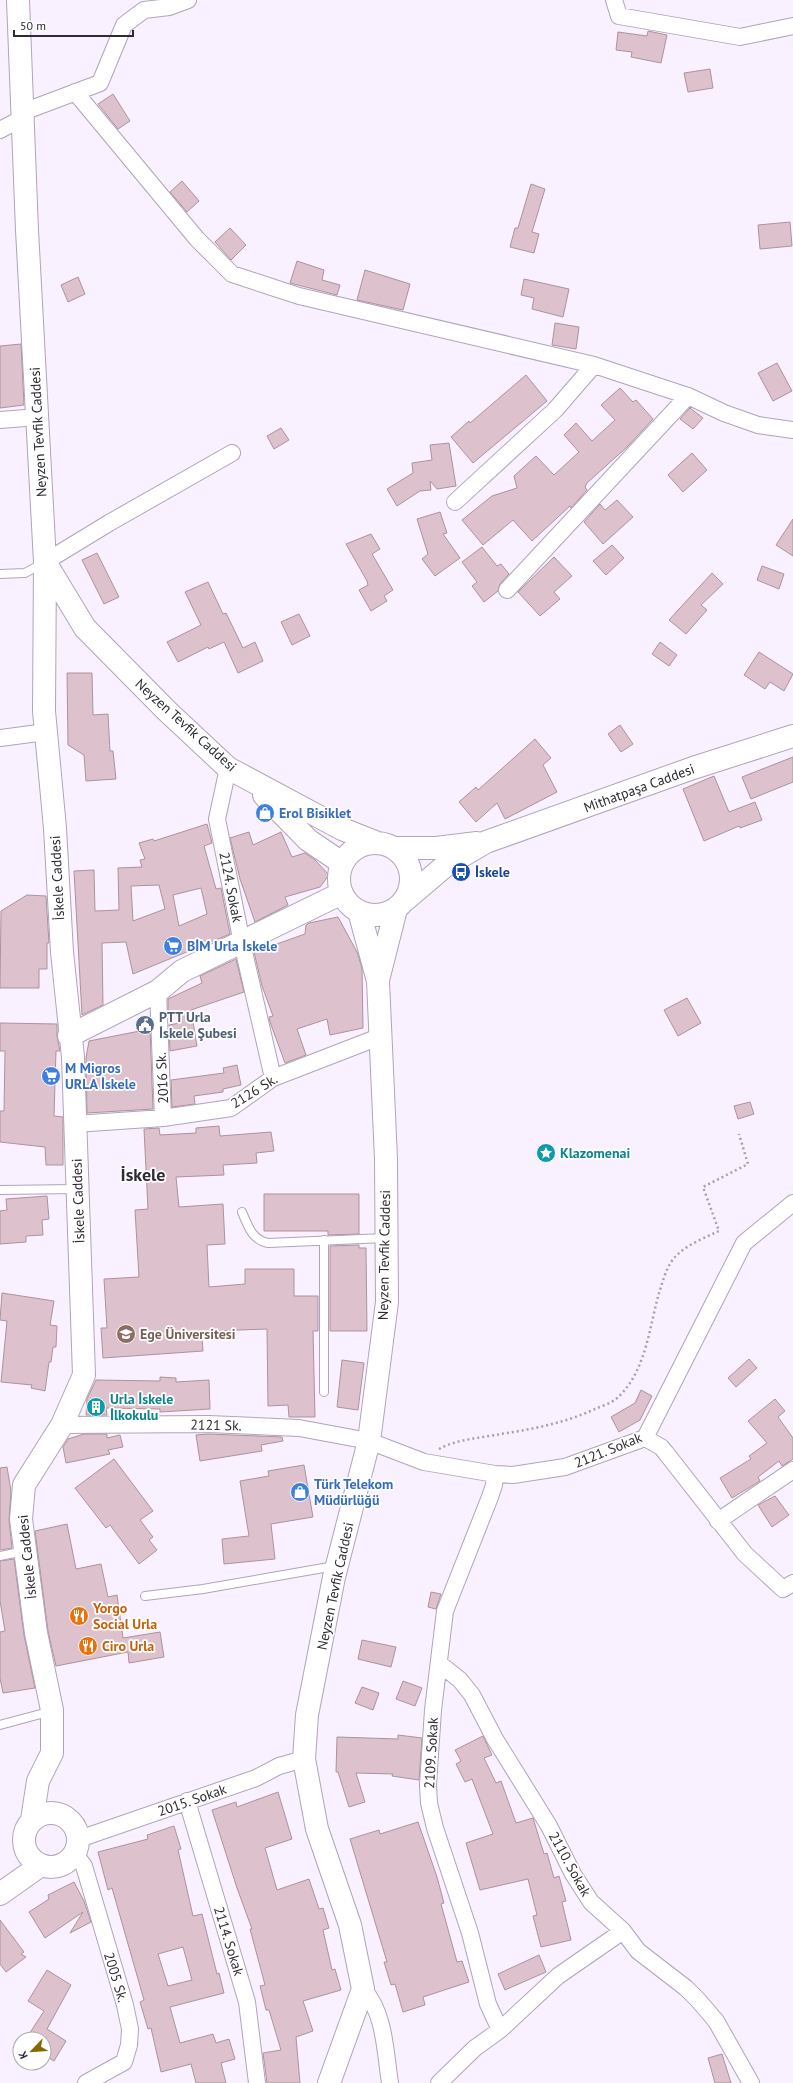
<svg xmlns="http://www.w3.org/2000/svg" width="793" height="2083" font-family="'PT Sans',sans-serif">
<rect width="100%" height="100%" fill="#f9f1ff"/>
<path fill="#ddc1cc" stroke="#ad929d" fill-rule="evenodd" d="M648,31L667,35L661,63L631,57L632,52L616,50L618,32L647,36Z
M710,69L713,88L688,92L684,73Z
M113,94L130,121L118,129L98,104Z
M182,181L199,201L187,212L170,192Z
M531,184L545,189L532,232L539,234L534,253L510,247L515,228H518Z
M790,222L792,246L760,249L758,225Z
M230,228L246,245L231,260L215,242Z
M297,261L324,270L322,280L340,285L337,295L290,283Z
M365,270L410,284L403,310L357,300Z
M78,277L85,294L68,302L61,285Z
M524,279L569,289L563,317L532,309L534,298L521,295Z
M555,323L579,327L576,349L552,345Z
M21,344L24,405L0,408V346Z
M777,363L792,391L773,401L758,373Z
M526,375L547,401L473,463L451,437L469,421L470,423Z
M620,388L633,402L636,400L653,419L627,447L587,483L585,487L587,490L571,508L570,506L532,541L513,520L483,545L462,520L492,496L517,488L514,476L536,456L554,475L579,452L564,435L576,423L592,441L615,420L601,405Z
M690,408L703,418L693,429L680,419Z
M281,428L289,440L274,449L267,436Z
M449,443L456,486L437,489L430,481L431,490L420,491L397,506L387,489L413,473L412,463L432,460L430,445Z
M692,453L707,470L683,492L668,475Z
M617,500L633,517L603,544L584,522L600,504L605,510Z
M440,512L447,533L443,534L460,558L435,576L422,559L428,554L417,519Z
M793,519V556L776,545Z
M371,534L380,549L372,554L393,590L384,596L387,601L371,611L359,590L368,585L367,581L346,544Z
M612,545L624,558L606,575L593,561Z
M482,547L497,566L501,564L509,574L500,584L498,591L484,602L472,586L477,582L462,562Z
M97,553L119,597L104,604L82,560Z
M554,557L572,576L554,592L560,599L540,616L518,592Z
M762,566L784,574L779,589L757,580Z
M712,573L723,584L701,605L707,610L686,634L669,620Z
M208,582L223,614L226,613L243,648L255,642L263,661L238,673L224,642L209,649L208,647L178,662L167,642L201,625L185,592Z
M299,614L310,636L292,645L281,622Z
M660,642L677,655L669,666L652,654Z
M759,652L793,674L784,691L770,682L765,689L744,675Z
M67,673H92L93,715L108,714L110,751H113L116,779L86,781L84,755L68,745Z
M620,725L633,744L621,752L608,734Z
M535,739L551,758L543,765L557,792L505,819L497,803L476,822L459,802L476,787L478,790Z
M793,757V782L751,799L742,777Z
M714,776L729,812L755,802L762,820L740,828L739,826L704,841L683,789Z
M207,824L212,843L204,846L216,889L221,888L230,934L133,974L126,942L102,943L103,1005L82,1015L74,871L94,870L95,911L119,910L118,868L142,867L140,860L145,859L139,843L153,839L154,841ZM159,885L165,909L133,921L131,886ZM201,888L207,914L179,926L173,895Z
M249,832L253,845L281,832L292,857L305,853L315,860L329,875L320,887L285,897L288,905L255,922L240,879L230,838Z
M27,895L46,896L49,943H47V969H39V988H0L1,911Z
M338,917L357,952L362,968L363,1028L330,1035L327,1019L297,1029L306,1055L285,1063L270,1022L269,1017L273,1016L262,986L254,952L305,934L306,925L309,923Z
M236,959L244,992L191,1010L197,1046L170,1051L169,1025L180,1023L179,1014H168V999L202,983L200,976Z
M687,998L701,1023L678,1036L664,1010Z
M0,1023L57,1024V1036L60,1051H56L54,1116L63,1117V1165H46L45,1147L0,1142V1111H4L5,1051H0Z
M150,1029L153,1109L87,1113L86,1058L89,1041Z
M237,1065L241,1085L223,1089V1092L194,1096L195,1104L172,1107L171,1080L224,1073L223,1068Z
M750,1102L754,1114L738,1119L734,1106Z
M219,1126L220,1136L271,1132L274,1151L256,1153L257,1163L223,1165L224,1175L176,1177L179,1207L223,1204L225,1244L207,1245L209,1287L245,1284V1269H294V1296H318V1331H313L315,1417H289L288,1405L268,1406L267,1329L212,1331L213,1336H202L203,1351L103,1358L101,1328H107L104,1279L139,1277L135,1210L148,1209L144,1129L159,1128L160,1135L196,1133V1128Z
M264,1194H359V1234L328,1235V1231H264Z
M47,1196L49,1219L42,1220L43,1235L26,1236V1242L0,1244V1211L7,1210L6,1199Z
M359,1245V1248H366L367,1331H330V1246Z
M2,1293L54,1301L50,1325L57,1326L56,1347H53L51,1362H49L45,1391L31,1388L32,1385L1,1382L7,1321L0,1320Z
M749,1359L757,1368L736,1387L728,1378Z
M342,1360L364,1363L358,1410L337,1407Z
M160,1377L176,1378V1382L209,1380L210,1409L160,1412V1409L106,1408L107,1415H86L87,1399L96,1380L160,1381Z
M641,1390L652,1396L640,1420L619,1432L611,1417L635,1403Z
M775,1399L785,1411L778,1417L793,1438V1459L782,1466L779,1461L758,1477L760,1481L732,1498L720,1478L751,1459L749,1456L767,1443L748,1421Z
M84,1434H107V1438L120,1435L123,1447L108,1450L110,1454L66,1463L63,1447L68,1439Z
M208,1434L282,1437L283,1441L261,1445L262,1451L200,1461L196,1435Z
M114,1459L153,1511L140,1520L153,1537L149,1540L157,1550L139,1564L110,1525L106,1528L75,1488Z
M304,1465L313,1517L271,1524L275,1559L224,1564L222,1539L249,1536L240,1481L269,1476L268,1471Z
M7,1467L11,1491L9,1520L12,1548L0,1550V1468Z
M775,1496L789,1515L772,1527L758,1505Z
M67,1524L76,1569L101,1564L108,1597L117,1595L123,1638L160,1632L164,1657L129,1663L128,1652L56,1666L48,1631L35,1531Z
M14,1559L24,1635L35,1688L3,1693L0,1678V1632L5,1631L0,1601V1561Z
M431,1592L441,1594L436,1609L428,1607Z
M362,1640L396,1647L391,1667L358,1659Z
M403,1681L422,1688L415,1706L396,1699Z
M362,1687L379,1693L373,1710L355,1703Z
M398,1735L422,1738L419,1780L392,1776L393,1774L356,1773L365,1802L349,1807L338,1772H336L337,1737L398,1739Z
M483,1736L492,1755L484,1758L496,1783L501,1781L516,1823L533,1818L544,1854L547,1853L554,1878L559,1876L566,1901L562,1902L571,1940L541,1947L533,1916L537,1915L528,1879L480,1890L466,1843L493,1834L472,1779L465,1782L456,1764L461,1761L455,1750Z
M278,1792L292,1839L265,1848L277,1890L309,1879L319,1909L323,1908L329,1928L323,1930L332,1970L335,1969L341,1990L303,2001L313,2031L296,2037L300,2083H267L263,2053L281,2050L269,2010H266L260,1986L265,1985L250,1929H252L237,1888L212,1810L236,1802L237,1807Z
M418,1822L437,1877L444,1903L441,1904L457,1962L462,1961L469,1982L423,1997L425,2005L403,2012L395,1984L391,1985L384,1962H387L350,1839L379,1830L380,1834Z
M174,1826L181,1849L178,1850L193,1916L202,1914L217,1974L219,1973L224,1993L170,2007L180,2043L213,2034L216,2043L229,2039L235,2059L221,2063L226,2083H196L191,2064L161,2072L151,2028L148,2029L140,2002L144,2000L112,1888L108,1890L98,1852L148,1839L147,1835ZM183,1947L192,1980L168,1986L158,1954Z
M74,1882L84,1901L91,1922L70,1933L83,1912L45,1938L29,1912L49,1899L48,1895Z
M0,1920L24,1952L21,1954L26,1957L6,1972L0,1964Z
M539,1955L546,1972L505,1990L498,1974Z
M47,1970L71,1985L47,2029L66,2041L54,2061L44,2055V2039H26L44,2011L28,2001Z
M722,2054L731,2083H715L708,2058Z"/>
<g fill="none" stroke-linecap="round" stroke-linejoin="round">
<g stroke="#b1a3ba" stroke-width="10">
<path id="lane" d="M0,574L25,573L43,563
M0,1190L77,1189
M242,1212C248,1226 252,1240 268,1243L385,1238
M324,1240V1392
M0,1556L24,1551
M145,1596L203,1589L335,1566
M0,1725L52,1711"/>
</g>
<g stroke="#b1a3ba" stroke-width="18">
<path id="street" d="M614,0L619,16L740,37L793,26
M75,92L197,239L232,274L299,296L594,365L688,396L724,413L758,425L793,430
M23,112L100,83L124,25L144,10L169,7L188,0
M0,130L23,118
M0,420L38,417
M455,502L555,410L594,365
M45,562L109,523L232,453
M507,590L688,396
M0,738L46,732
M228,768L217,819L242,943L273,1078
M158,991L163,1118
M75,1124L163,1118L231,1108L273,1078L379,1037
M62,1425L208,1424L299,1428L369,1441L424,1462L495,1474L513,1475L565,1467L645,1438L744,1243L793,1203
M645,1438L661,1447L666,1453L745,1554L783,1589L793,1583
M495,1474L494,1485L490,1497L445,1611L433,1710L428,1785L429,1803L435,1828L470,1933L488,2004L500,2030
M718,1521L793,1470
M440,1664L460,1680L472,1695L495,1739L549,1826L573,1874L591,1902L623,1931L638,1951L686,1988L698,2000L716,2021L751,2083
M187,1801L247,2002L257,2083
M79,1839L256,1778L279,1766L304,1759
M75,1854L84,1866L125,2005L130,2029L129,2045L124,2062L86,2083
M363,1989C385,2013 385,2051 390,2083
M439,2083L475,2048L500,2030L558,1976L623,1931"/>
</g>
<g stroke="#b1a3ba" stroke-width="24">
<path id="secondary" d="M18,0L27,230L45,562L44,711L55,828L62,952L73,1057L84,1375L62,1425L24,1485L21,1519L36,1633L52,1710V1753L38,1781L32,1820
M45,562L85,628L167,711L228,768L342,829L375,842
M264,795L308,840L342,863
M339 879a36 36 0 1 1 72 0a36 36 0 1 1-72 0Z
M395,848H436L477,843
M405,900L445,866L486,842L693,768L793,736
M378,980L396,909
M69,1036L158,991L182,971L342,893
M24 1840a27 27 0 1 1 54 0a27 27 0 1 1-54 0Z
M0,1894L41,1865
M329,2083L363,1989L350,1925L317,1829L304,1759L307,1715L334,1577L369,1441L387,1302L386,1159L378,981L359,911"/>
</g>
<path stroke="#a7a0ac" stroke-width="2.5" stroke-dasharray="2 3" stroke-linecap="butt" d="M439,1449C457,1439 481,1438 501,1434C533,1429 565,1423 595,1409C602,1406 611,1403 616,1399C646,1373 649,1328 659,1293C663,1281 666,1267 675,1257C686,1245 704,1238 719,1231L703,1187L748,1164L739,1134"/>
<use href="#lane" stroke="#fff" stroke-width="8"/>
<use href="#street" stroke="#fff" stroke-width="16"/>
<use href="#secondary" stroke="#fff" stroke-width="22"/>
</g>
<defs>
<g id="shop-disc" transform="scale(1)"><circle r="9.5" fill="#3f7fe0" stroke="#fff"/><path d="M-5-2.5h2.3a2.7 3.5 0 0 1 5.4 0H5L5.5 6h-11ZM-1.5-2.5h3a1.5 2.3 0 0 0-3 0Z" fill="#fff"/></g>
<g id="bus-disc" transform="scale(1)"><circle r="9.5" fill="#1a4fb4" stroke="#fff"/><path d="M-5-6H5V4H4V6H2V4H-2V6H-4V4H-5ZM-3.5-4V0h7V-4ZM-3.5 1.2v1.5H-2V1.2ZM2 1.2v1.5H3.5V1.2Z" fill="#fff"/></g>
<g id="supermarket-disc" transform="scale(1)"><circle r="9.5" fill="#3f7fe0" stroke="#fff"/><path d="M-6-5.5h2.5l.6 2H6L4.5 2H-2.5L-4.4-4H-6ZM-1.5 3.2a1.3 1.3 0 1 0 .1 0ZM3 3.2a1.3 1.3 0 1 0 .1 0Z" fill="#fff"/></g>
<g id="civic-disc" transform="scale(1)"><circle r="9.5" fill="#5c6f8a" stroke="#fff"/><path d="M-.6-6.5H3V-4.5H.6V-3L4-1V1h2V6H-6V1h2V-1L-.6-3ZM-1.2 2.5V6h2.4V2.5Z" fill="#fff"/></g>
<g id="sight-disc" transform="scale(1)"><circle r="9.5" fill="#0f9aa8" stroke="#fff"/><path d="M0-6L1.8-2.2L6-1.7L2.9 1.2L3.7 5.4L0 3.3L-3.7 5.4L-2.9 1.2L-6-1.7L-1.8-2.2Z" fill="#fff"/></g>
<g id="university-disc" transform="scale(1)"><circle r="9.5" fill="#8d6e63" stroke="#fff"/><path d="M0-5L7-2L0 1L-7-2ZM-4 1L0 2.5L4 1V4Q0 6-4 4Z" fill="#fff"/></g>
<g id="building-disc" transform="scale(1)"><circle r="9.5" fill="#0f9aa8" stroke="#fff"/><path d="M-4-6H4V6H1V3H-1V6H-4ZM-2.5-4.3h1.7v1.8h-1.7ZM.8-4.3h1.7v1.8H.8ZM-2.5-1h1.7V.8h-1.7ZM.8-1h1.7V.8H.8Z" fill="#fff"/></g>
<g id="restaurant-disc" transform="scale(1)"><circle r="9.5" fill="#e8710a" stroke="#fff"/><path d="M-5-6h1v4h1v-4h1v4h1v-4h1v5L-1.5 .5V6h-2V.5L-5-1ZM5-6V6H3V1.5H1.5Q1.5-4 5-6Z" fill="#fff"/></g>
</defs>
<g fill-rule="evenodd">
<use href="#shop-disc" x="265" y="813"/>
<use href="#bus-disc" x="461" y="872"/>
<use href="#supermarket-disc" x="173" y="946"/>
<use href="#civic-disc" x="145" y="1025"/>
<use href="#supermarket-disc" x="51" y="1076"/>
<use href="#sight-disc" x="546" y="1153"/>
<use href="#university-disc" x="126" y="1334"/>
<use href="#building-disc" x="96" y="1407"/>
<use href="#shop-disc" x="300" y="1492"/>
<use href="#restaurant-disc" x="79" y="1616"/>
<use href="#restaurant-disc" x="88" y="1646"/>
</g>
<g text-anchor="middle" stroke-width="3.5" stroke-linejoin="round" paint-order="stroke">
<g font-size="14" fill="#2f2a33" stroke="#fff">
<text transform="translate(38 432) rotate(-93)" y="5">Neyzen Tevfik Caddesi</text>
<text transform="translate(186 725) rotate(42)" y="5">Neyzen Tevfik Caddesi</text>
<text transform="translate(639 788) rotate(-20)" y="5">Mithatpaşa Caddesi</text>
<text transform="translate(57 878) rotate(-93)" y="5">İskele Caddesi</text>
<text transform="translate(231 887) rotate(79)" y="5">2124. Sokak</text>
<text transform="translate(162 1078) rotate(-93)" y="5">2016 Sk.</text>
<text transform="translate(254 1091) rotate(-32)" y="5">2126 Sk.</text>
<text transform="translate(78 1201) rotate(-92)" y="5">İskele Caddesi</text>
<text transform="translate(384 1255) rotate(-89)" y="5">Neyzen Tevfik Caddesi</text>
<text transform="translate(216 1425) rotate(1)" y="5">2121 Sk.</text>
<text transform="translate(608 1450) rotate(-22)" y="5">2121. Sokak</text>
<text transform="translate(27 1557) rotate(-96)" y="5">İskele Caddesi</text>
<text transform="translate(335 1586) rotate(-78)" y="5">Neyzen Tevfik Caddesi</text>
<text transform="translate(431 1753) rotate(-87)" y="5">2109. Sokak</text>
<text transform="translate(192 1800) rotate(-19)" y="5">2015. Sokak</text>
<text transform="translate(570 1864) rotate(61)" y="5">2110. Sokak</text>
<text transform="translate(229 1941) rotate(73)" y="5">2114. Sokak</text>
<text transform="translate(116 1977) rotate(73)" y="5">2005 Sk.</text>
</g>
<g font-size="14" font-weight="bold" fill="#366cbe" stroke="#fff" text-anchor="start">
<text x="279" y="818">Erol Bisiklet</text>
<text x="187" y="951">BİM Urla İskele</text>
<text x="65" y="1073">M Migros<tspan x="65" dy="16">URLA İskele</tspan></text>
<text x="314" y="1489">Türk Telekom<tspan x="314" dy="16">Müdürlüğü</tspan></text>
</g>
<g font-size="14" font-weight="bold" fill="#164399" stroke="#fff" text-anchor="start">
<text x="475" y="877">İskele</text>
</g>
<g font-size="14" font-weight="bold" fill="#4e5e75" stroke="#fff" text-anchor="start">
<text x="159" y="1022">PTT Urla<tspan x="159" dy="16">İskele Şubesi</tspan></text>
</g>
<g font-size="14" font-weight="bold" fill="#0d838f" stroke="#fff" text-anchor="start">
<text x="560" y="1158">Klazomenai</text>
<text x="110" y="1404">Urla İskele<tspan x="110" dy="16">İlkokulu</tspan></text>
</g>
<g font-size="14" font-weight="bold" fill="#785e54" stroke="#fff" text-anchor="start">
<text x="140" y="1339">Ege Üniversitesi</text>
</g>
<g font-size="14" font-weight="bold" fill="#c56008" stroke="#fff" text-anchor="start">
<text x="93" y="1613">Yorgo<tspan x="93" dy="16">Social Urla</tspan></text>
<text x="102" y="1651">Ciro Urla</text>
</g>
<g font-size="18" font-weight="bold" fill="#2f2a33" stroke="#fff">
<text x="143" y="1181">İskele</text>
</g>
</g>
<g transform="translate(32 2051) rotate(245)"><circle r="19" fill="#ffffff" stroke="#acaaad"/>
<path d="M0-3L7 15L0 10L-7 15Z" fill="#826b04"/>
<text y="-6" font-size="11" font-weight="bold" text-anchor="middle" fill="#2f2a33">K</text>
</g>
<path d="M14 30v6h119v-6" fill="none" stroke="#2f2a33" stroke-width="2"/>
<text x="20" y="30" font-size="12" fill="#2f2a33" stroke="#ffffff" stroke-width="3" paint-order="stroke">50 m</text>
</svg>
